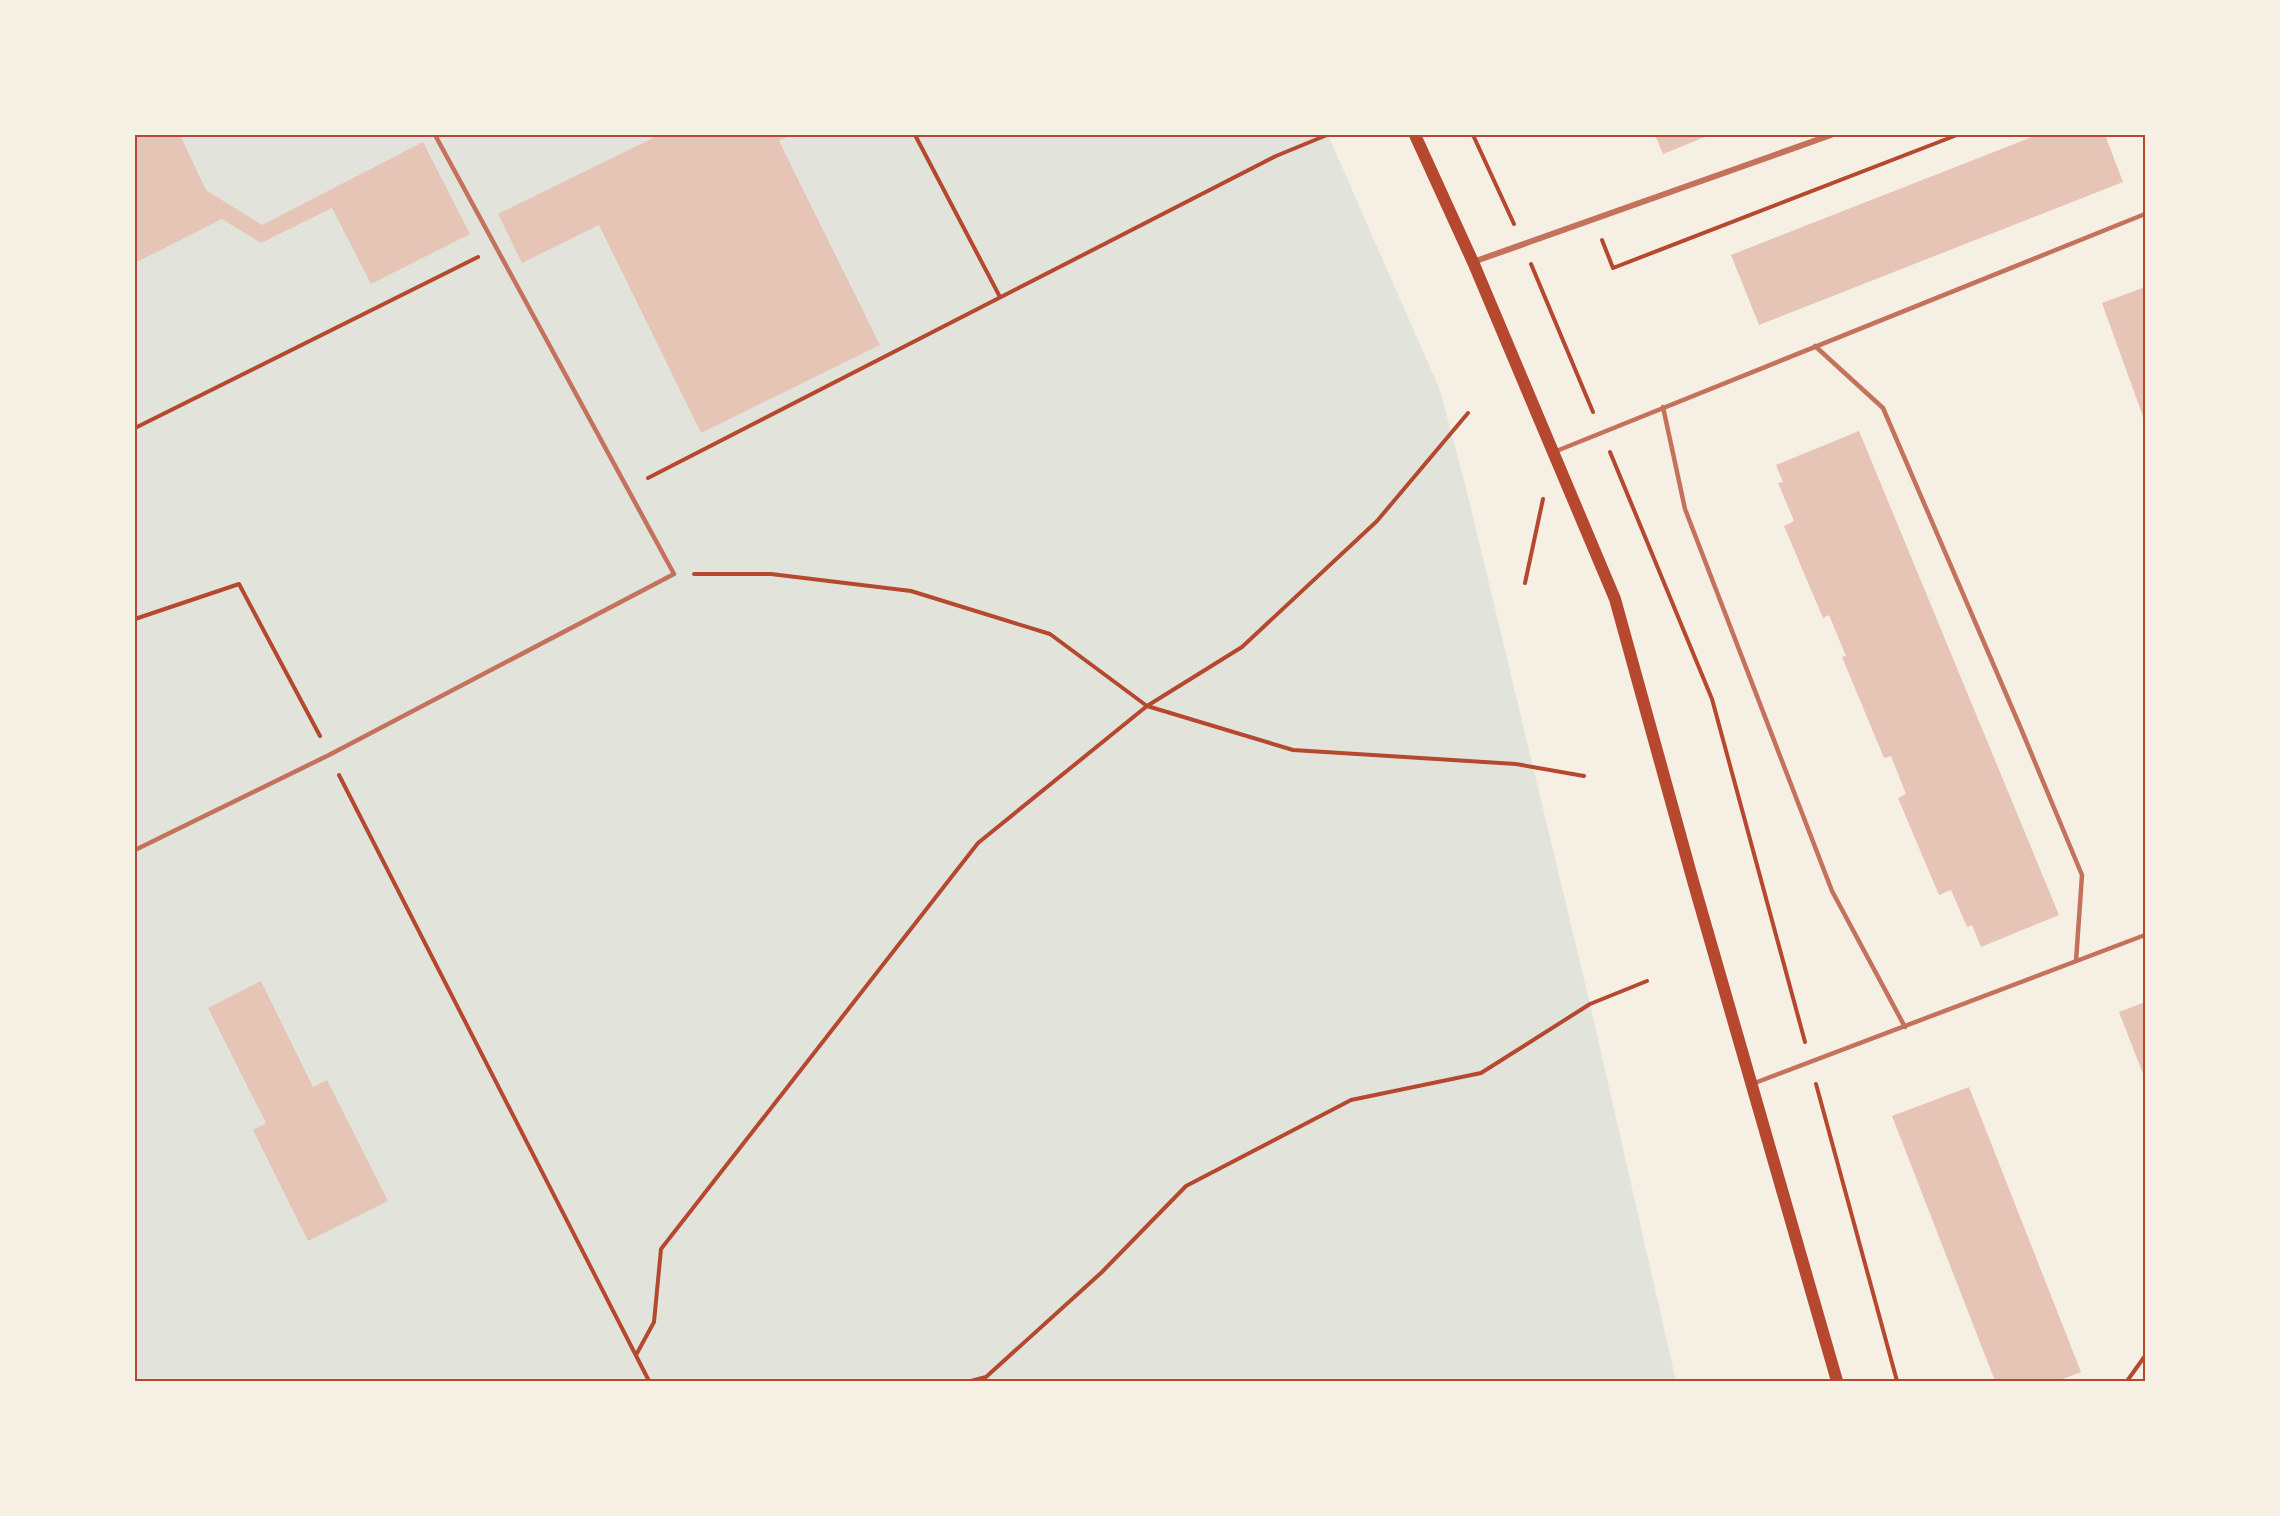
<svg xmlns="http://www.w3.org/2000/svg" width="2280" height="1516" font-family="Ubuntu,sans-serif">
<rect width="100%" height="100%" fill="#f6efe4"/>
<path fill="#e2e4dc" d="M135,135H1328L1440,390L1467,492L1590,1004L1676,1381H135Z"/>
<path fill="#e6c5b7" d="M135,135H180L206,190L262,225L423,142L470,234L371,284L332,208L261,243L222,219L135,263Z
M659,135H791L779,141L880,345L701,433L599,225L522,263L498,214Z
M1655,135H1710L1663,154Z
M2037,135H2105L2123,182L1759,325L1731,255Z
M2145,287V422L2102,303Z
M1859,431L2059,915L1981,947L1972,925L1967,927L1951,890L1939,895L1898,798L1906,794L1891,756L1884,758L1842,657L1846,656L1829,615L1823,618L1784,526L1794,521L1778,483L1783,482L1776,465Z
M261,981L313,1087L327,1080L388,1201L308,1241L253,1130L266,1123L208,1008Z
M2145,1002V1079L2119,1012Z
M1969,1087L2081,1372L2058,1381H1995L1892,1116Z"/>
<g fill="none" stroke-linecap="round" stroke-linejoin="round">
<path stroke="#b5482f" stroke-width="4" d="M915,135L1000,297
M1473,135L1514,224
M1602,240L1613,268L1957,135
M1531,264L1593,412
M135,428L478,257
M1610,452L1712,699L1805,1042
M648,478L1276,156L1327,135
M694,574H771L911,591L1050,634L1147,706L1293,750L1516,764L1584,776
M1525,583L1543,499
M135,619L239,584L320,736
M339,775L649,1381
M1816,1084L1897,1381
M636,1355L654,1322L661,1249L978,843L1147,706L1242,647L1377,521L1468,413
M971,1381L986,1377L1102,1272L1186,1186L1351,1100L1481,1073L1590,1004L1647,981
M2127,1381L2145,1356"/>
<path stroke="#c5725c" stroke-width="4.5" d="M1815,346L1883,408L2019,724L2082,875L2076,961
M1663,407L1685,509L1832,891L1905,1027
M1554,452L2145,214
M135,850L329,755L674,574L435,135
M1752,1084L2145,935"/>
<path stroke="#c5725c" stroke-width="6" d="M1473,262L1831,135"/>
<path stroke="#b5482f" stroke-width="12" d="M1415,135L1473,262L1615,599L1693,881L1837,1381"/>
</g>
<rect width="2280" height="1516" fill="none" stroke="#f6efe4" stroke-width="273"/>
<rect x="136" y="136" width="2008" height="1244" fill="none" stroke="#b5482f" stroke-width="2"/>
</svg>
